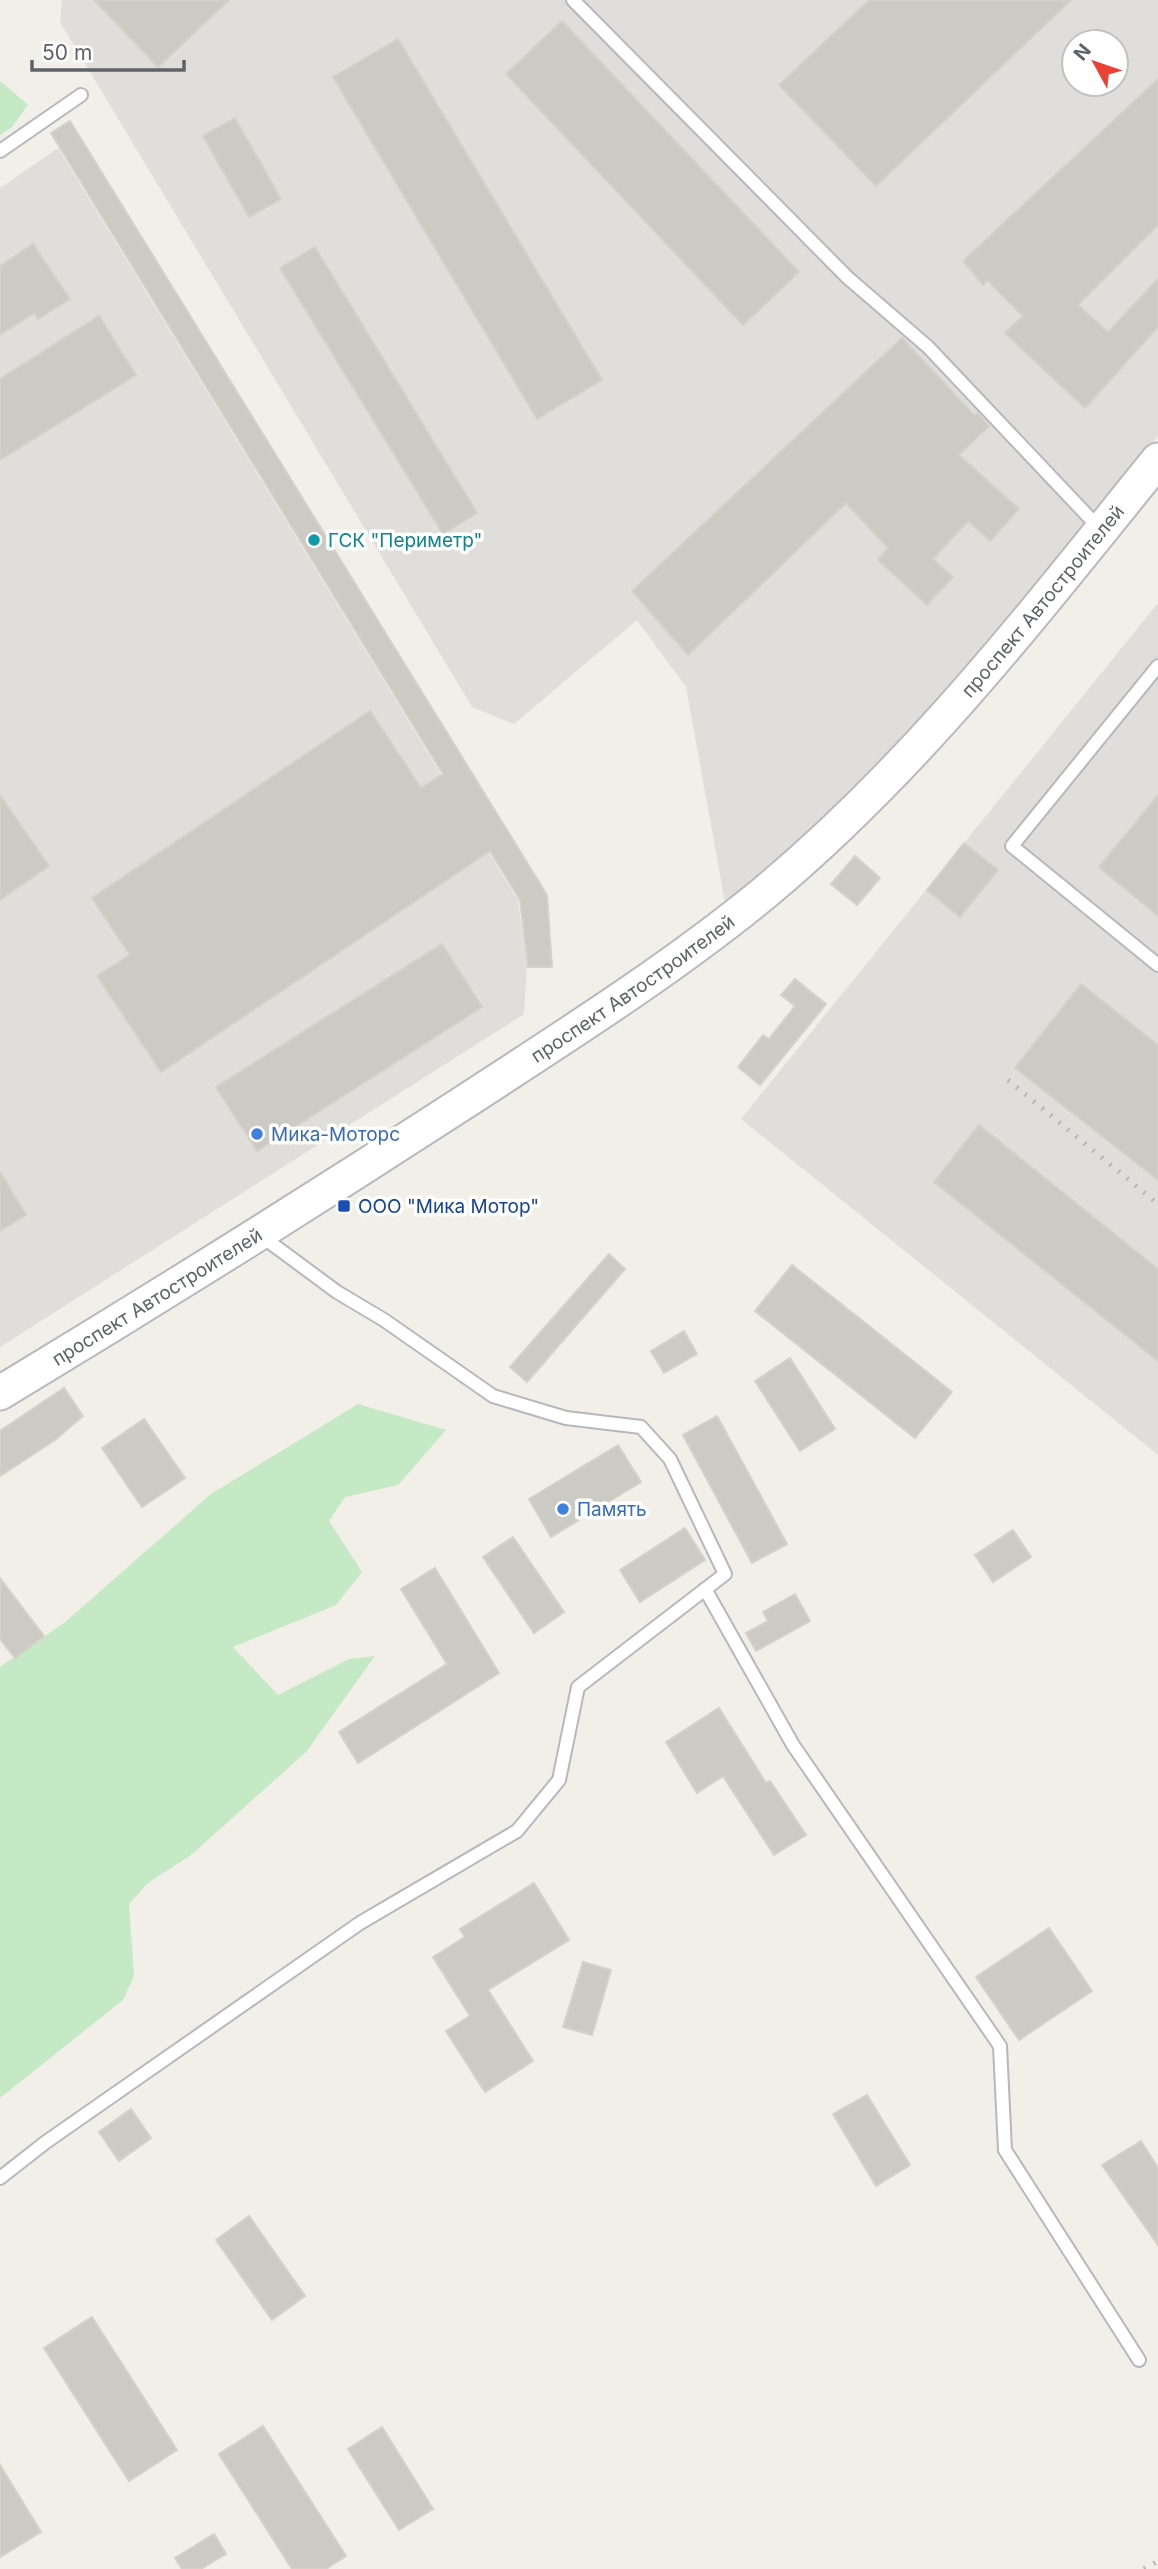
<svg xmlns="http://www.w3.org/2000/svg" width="1158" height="2569" font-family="Inter,sans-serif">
<rect width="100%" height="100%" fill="#f1efe8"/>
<path fill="#e0deda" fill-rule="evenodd" d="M62,0H1158V436L928,722L726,908L686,687L637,620L514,724L472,707L60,22ZM1074,42H1116V84H1074Z
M58,148L518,900L527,967L524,1014L0,1347V188Z
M1158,603V1455L741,1119Z"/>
<path fill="#c5e8c5" d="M0,81L28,105L11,128L0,135Z
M358,1404L446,1430L398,1485L345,1497L329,1521L362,1572L336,1605L233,1647L278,1695L349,1659L375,1656L306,1752L191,1855L148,1883L129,1904L134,1976L123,2000L0,2098V1667L64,1623L211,1494Z"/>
<path fill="#cccac5" stroke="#d6d1c6" stroke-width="2" d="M94,0H229L158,67Z
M869,0H1071L876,186L779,85Z
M562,21L799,272L743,325L506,74Z
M398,39L602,380L537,419L333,77Z
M1158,79V225L1078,305L1108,332L1158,279V327L1085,408L1005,333L1023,316L987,280L983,285L963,261Z
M235,118L281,199L249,217L203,136Z
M70,121L547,895L552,967H528L520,900L490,851L161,1072L97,976L130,955L92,898L370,711L421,788L443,774L51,133Z
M33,244L70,299L38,319L34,313L0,335V266Z
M315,247L477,513L443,534L280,268Z
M99,316L136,375L0,460V379Z
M902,338L975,416L977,413L989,426L959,455L1019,509L990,541L968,521L933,559L953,577L927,605L878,560L888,548L846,503L688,655L632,591Z
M0,795L49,866L0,900Z
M1158,795V916L1099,867Z
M964,843L998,870L960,917L927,890Z
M855,856L880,878L857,905L831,884Z
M442,944L482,1007L257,1151L216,1087Z
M795,979L826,1004L760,1085L738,1067L763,1035L769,1039L795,1006L781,995Z
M1081,984L1158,1045V1180L1015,1068Z
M979,1125L1158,1269V1361L934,1182Z
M0,1172L26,1215L0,1231Z
M609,1254L625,1269L527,1382L510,1367Z
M792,1265L952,1392L915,1438L755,1311Z
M684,1331L697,1354L664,1373L651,1351Z
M790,1358L835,1429L800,1451L755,1381Z
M64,1388L83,1416L55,1440L0,1476V1431Z
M717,1416L787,1544L752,1563L683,1435Z
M144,1419L185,1478L142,1507L102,1448Z
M618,1445L641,1482L551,1537L529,1499Z
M685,1528L705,1560L640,1602L620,1570Z
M1013,1530L1031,1557L993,1582L975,1555Z
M513,1537L564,1612L534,1633L483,1557Z
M435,1568L499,1673L358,1763L339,1732L447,1664L401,1589Z
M0,1578L44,1636L15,1658L0,1639Z
M795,1594L810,1621L756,1651L746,1633L768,1621L763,1612Z
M719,1708L766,1783L770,1781L806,1835L774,1855L723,1776L697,1793L666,1742Z
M534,1883L569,1940L488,1990L533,2061L485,2092L446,2031L470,2016L433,1957L465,1937L460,1929Z
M1049,1928L1092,1991L1019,2040L976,1977Z
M583,1962L611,1970L592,2035L563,2027Z
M867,2095L910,2165L876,2186L833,2114Z
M131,2109L151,2138L119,2161L99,2132Z
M1141,2141L1158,2168V2245L1102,2165Z
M249,2216L305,2296L272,2320L216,2240Z
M92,2317L177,2450L129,2481L44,2348Z
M263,2426L346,2556L326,2569H292L219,2454Z
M382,2427L433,2509L399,2530L348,2449Z
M0,2465L41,2532L0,2557Z
M214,2534L226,2554L201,2569H182L175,2558Z"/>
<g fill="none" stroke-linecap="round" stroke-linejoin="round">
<g stroke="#b5b8bc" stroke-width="16">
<path id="lane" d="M573,0L847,277L928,347L1101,530
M0,151L81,95
M1158,666L1012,846L1158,965
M705,1589L793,1745L1000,2046L1005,2150L1139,2360
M0,2178L46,2142L360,1923L517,1831L559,1780L578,1687L725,1574L670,1459L641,1427L566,1418L493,1396L384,1320L337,1292L260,1235"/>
</g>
<g stroke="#b6babf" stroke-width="37">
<g id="secondary">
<path id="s1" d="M0,1393C157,1298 312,1201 466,1101C567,1035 670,970 763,894C916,767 1034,613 1158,460"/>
</g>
</g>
<use href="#lane" stroke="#fff" stroke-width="12"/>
<use href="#secondary" stroke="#fff" stroke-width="33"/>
<path stroke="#b6b7b8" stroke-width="5" stroke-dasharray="2 9" stroke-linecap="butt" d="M1008,1080L1158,1204
M1144,2569L1158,2561"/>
</g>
<circle fill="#0f9aa8" stroke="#fff" stroke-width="2.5" cx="314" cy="540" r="7"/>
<g fill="#3f7fe0" stroke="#fff" stroke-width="2.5">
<circle cx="257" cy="1134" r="7"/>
<circle cx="563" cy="1509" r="7"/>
</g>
<rect fill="#1a4fb4" stroke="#fff" stroke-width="2.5" x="337" y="1199" width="14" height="14" rx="3.5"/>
<g text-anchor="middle" stroke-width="7" stroke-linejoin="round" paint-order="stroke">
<g font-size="19" fill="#0d838f" stroke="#fff" text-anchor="start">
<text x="328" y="547">ГСК "Периметр"</text>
</g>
<g font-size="19" fill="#5f6368" stroke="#fff">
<text dy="7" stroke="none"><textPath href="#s1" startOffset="1318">проспект Автостроителей</textPath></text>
<text dy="7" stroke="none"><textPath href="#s1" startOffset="751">проспект Автостроителей</textPath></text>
<text dy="7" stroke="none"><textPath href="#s1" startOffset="184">проспект Автостроителей</textPath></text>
</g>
<g font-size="19" fill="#366cbe" stroke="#fff" text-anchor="start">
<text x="271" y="1141">Мика-Моторс</text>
<text x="577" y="1516">Память</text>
</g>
<g font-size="19" fill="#164399" stroke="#fff" text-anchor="start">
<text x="358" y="1213">ООО "Мика Мотор"</text>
</g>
</g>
<g transform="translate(1095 63) rotate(310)"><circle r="33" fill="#ffffff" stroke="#bfc1c3" stroke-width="2"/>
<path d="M0-5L12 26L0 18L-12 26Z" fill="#ea4335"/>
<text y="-10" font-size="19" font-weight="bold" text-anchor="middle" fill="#5f6368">N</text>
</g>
<path d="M32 60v10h152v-10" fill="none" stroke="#5f6368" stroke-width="3.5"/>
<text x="42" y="60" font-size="21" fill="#5f6368" stroke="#ffffff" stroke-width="5" paint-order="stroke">50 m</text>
</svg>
